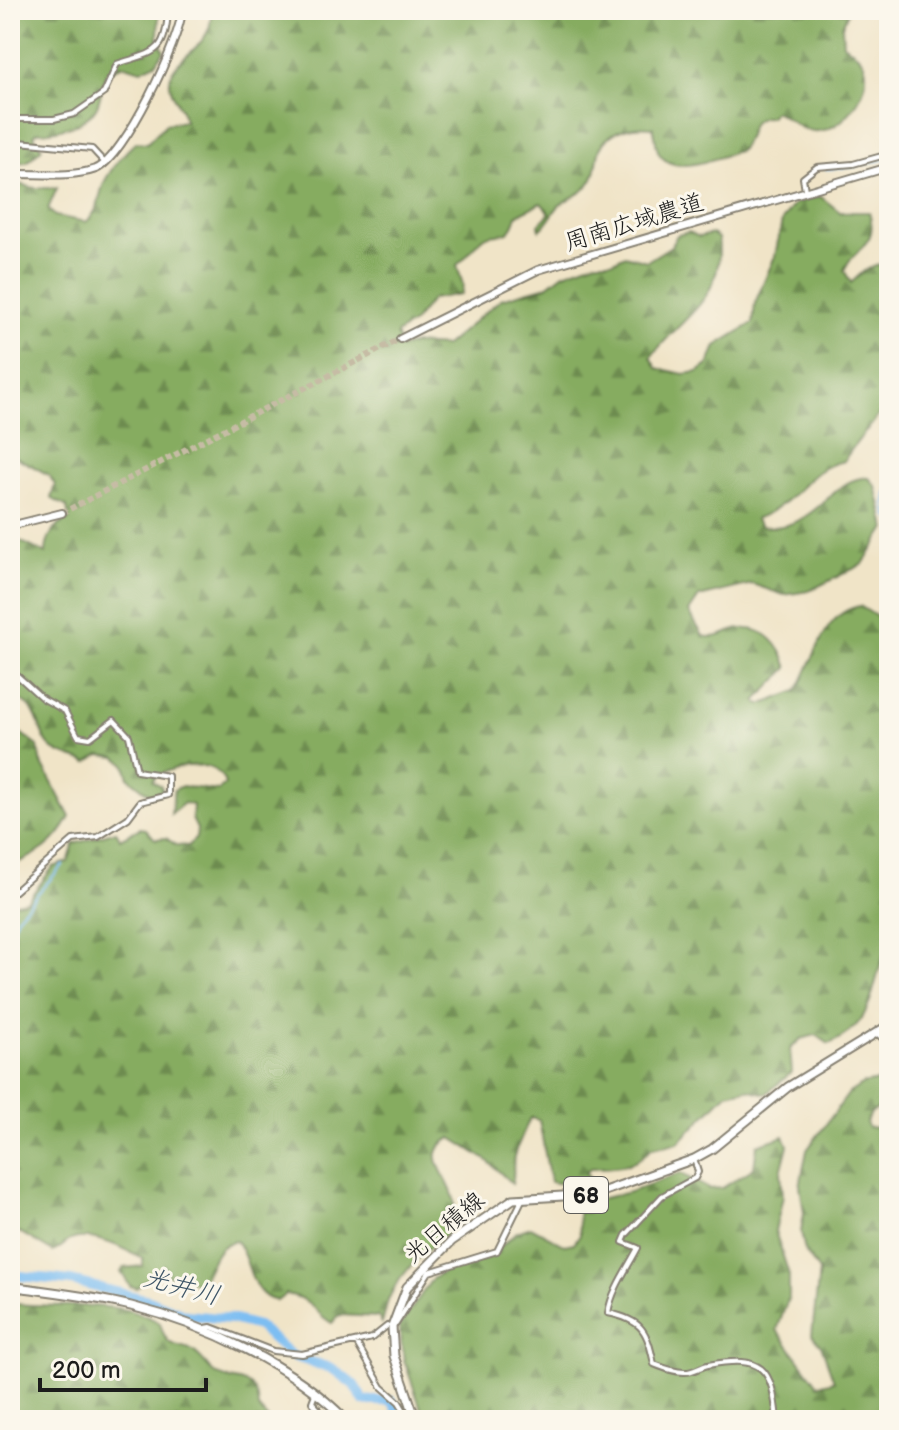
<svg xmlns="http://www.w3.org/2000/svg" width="899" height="1430" font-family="'Balsamiq Sans','Klee One',sans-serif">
<defs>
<pattern id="forest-firs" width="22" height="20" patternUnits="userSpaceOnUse" patternTransform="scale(2)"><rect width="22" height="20" fill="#86ac61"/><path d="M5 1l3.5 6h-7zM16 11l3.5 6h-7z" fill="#6d8b4f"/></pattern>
</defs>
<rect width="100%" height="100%" fill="#fbf7ec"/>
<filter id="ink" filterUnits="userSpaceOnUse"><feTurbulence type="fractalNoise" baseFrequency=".0125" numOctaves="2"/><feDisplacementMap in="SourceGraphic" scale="16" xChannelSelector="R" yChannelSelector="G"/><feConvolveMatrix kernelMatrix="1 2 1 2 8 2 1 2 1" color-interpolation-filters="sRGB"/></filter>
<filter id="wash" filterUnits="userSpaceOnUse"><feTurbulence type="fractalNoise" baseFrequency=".006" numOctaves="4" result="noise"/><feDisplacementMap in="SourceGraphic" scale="32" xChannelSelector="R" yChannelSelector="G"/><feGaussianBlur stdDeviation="1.8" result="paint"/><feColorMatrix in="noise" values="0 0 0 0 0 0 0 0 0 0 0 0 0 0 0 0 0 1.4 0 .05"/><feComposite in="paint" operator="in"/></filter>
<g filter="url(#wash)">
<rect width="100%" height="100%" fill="#f0e4c7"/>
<path fill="url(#forest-firs)" stroke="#51643e" stroke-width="2" d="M10,10H159L158,37L164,51L156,63L141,70L125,65L107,71C101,82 102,98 96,108C86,125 55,132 37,132L34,136L42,148L27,162L10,163Z
M211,10H849L842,26L843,44C852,50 862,55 865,66C872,91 844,130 818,131C799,133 790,117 774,111L770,117C745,116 753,136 740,150C720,157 673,178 659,153C655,146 656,135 653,127C634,125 608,129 600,149C596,159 598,170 592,180C584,195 570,196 559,206C550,215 550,223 540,230L539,224L550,213L541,203L517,215C509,247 495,224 479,242C471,250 466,258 457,265L463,285L461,294L432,299L413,323L396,334L401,348L415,344L445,346L501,299L547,286L564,273L597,261H614L625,255L647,261L671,246L677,235L689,232L699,237L712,234L718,238C726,299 682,316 651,357L657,368L684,374L698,372L709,364L716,346L753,323L755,303L775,256L782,221L794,204L820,196L840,212H869C880,245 854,247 844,270L851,283L865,270L889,261V398C878,422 857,438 844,461C804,469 798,504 755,519L761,526C816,535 832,474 869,478L876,486L886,528L863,564L809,591L784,595L752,584L699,597L689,612L703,636C720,640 725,631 741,629C767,627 781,646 788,668L756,701L760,705L797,691C815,662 822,612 860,606L877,617L889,633V943C868,985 881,1020 829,1044L816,1035L801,1039L790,1049L792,1072L766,1094L747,1089L727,1093L678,1143L651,1148C633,1169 616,1167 590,1168L586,1173L594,1184L591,1189L550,1182L539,1120L531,1118C527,1123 516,1150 514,1156C512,1166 515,1174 512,1184L488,1161L452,1138C418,1154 451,1177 454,1200C455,1209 455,1218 457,1227C432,1245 402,1269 389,1298C386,1305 385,1315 382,1323L378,1317L339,1315L332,1323C314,1314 315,1299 286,1294L277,1301C248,1296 252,1260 236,1241C210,1245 213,1272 198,1284C176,1275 153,1268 137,1288L130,1286L121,1272L124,1268L143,1266V1258C126,1249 88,1230 69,1241C63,1245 60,1249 53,1252L21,1233L10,1231V947L15,937L10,924V904L27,901L53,867L68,862L74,844L116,831L120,839L140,828L146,829L155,839L166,838L176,845L188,846L196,838L197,829L192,819L193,805L184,803L171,814L174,790L182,786L218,791L225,784C217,756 174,765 155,777L153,781L161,786L163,792L152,796L129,778L125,764L116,757L100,755L87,763C77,758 65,756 56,751C33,737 47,708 13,697L10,700V536L46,554C46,536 54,527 69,519L67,507L51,498L55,485L49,475L10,454V182L35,188H57L48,209L55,216L86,222C102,209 97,193 107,177C114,165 126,151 136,142L147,143L166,124L185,121C182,108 172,98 170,85C167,56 215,51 211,10Z
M10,725L38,746L40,760L70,817C56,844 38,855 10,866Z
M889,1079V1103L870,1113L866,1122L868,1127L889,1129V1420H425L404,1360L399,1327L432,1279L448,1269L488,1258L517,1232L531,1227L564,1245L574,1243L580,1234L578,1212L590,1201L630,1192L680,1173L709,1189L722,1188L754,1168L757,1145L784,1136L788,1145L781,1172L783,1196L775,1231L789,1275V1296L777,1330L818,1385L834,1381L821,1345L812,1335L819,1271L805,1251L801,1232L804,1213L800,1186L807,1150L849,1093L863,1084Z
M10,1303C60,1311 115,1296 160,1323C169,1357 180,1337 199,1356C206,1362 207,1369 216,1374C236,1385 257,1374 258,1408L269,1420H10Z"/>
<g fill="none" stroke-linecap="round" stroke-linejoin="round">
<path stroke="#7dbef2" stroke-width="2" d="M826,169L853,167L889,158
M889,485L885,506L889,519
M10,943L16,918L63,865"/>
<path stroke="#7dbef2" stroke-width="10" d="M10,1275L71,1281L149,1300L186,1315L231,1319L258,1326L292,1356L333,1369L354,1385L364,1401H392L402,1420"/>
</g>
</g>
<g filter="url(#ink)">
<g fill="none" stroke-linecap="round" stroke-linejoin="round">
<path stroke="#c6bca5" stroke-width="6" stroke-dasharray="6 3" stroke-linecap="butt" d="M62,513L400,339"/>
<g stroke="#868072" stroke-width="8">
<path id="minor" d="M10,130L18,119H54L74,114L104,93L117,64C153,52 166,56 168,10
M10,132L19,142L92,149L104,162
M805,190L803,178L817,167L853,164L889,154
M10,669L42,698L65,711L78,736L90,738L114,720L129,736L137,771L168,776V795L140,802L128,818L98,837L73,840L10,895
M877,1033L889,1045
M694,1159L698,1172L695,1178L662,1196L626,1235L623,1242L638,1248C627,1269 612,1289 608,1313C643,1320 647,1331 654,1364C664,1368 673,1372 684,1372C692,1373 699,1367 708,1365C763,1355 772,1367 777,1420
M396,1324L429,1272L497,1251L522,1200
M200,1329L211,1327L273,1351L302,1354L372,1338L387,1326
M356,1342L382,1387L399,1402L410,1420
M315,1394L312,1402L328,1420"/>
</g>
<g stroke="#868072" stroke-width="10">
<path id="tertiary" d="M400,339L538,270L889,167
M10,526L62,513"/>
</g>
<g stroke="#868072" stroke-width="10">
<path id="secondary" d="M10,174C36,173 71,178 96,169C124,158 180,41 182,10"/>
</g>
<g stroke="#868072" stroke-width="11">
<path id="primary" d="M10,1286C50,1292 92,1296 131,1306C204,1324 294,1366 346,1420
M416,1420L394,1356L392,1327L407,1287L452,1241L513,1199L596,1194L694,1159L712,1149L788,1087L889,1025"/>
</g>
<use href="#minor" stroke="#fff" stroke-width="4"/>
<use href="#tertiary" stroke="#fff" stroke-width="6"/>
<use href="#secondary" stroke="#fff" stroke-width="6"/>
<use href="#primary" stroke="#fff" stroke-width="7"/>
</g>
</g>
<g text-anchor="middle" stroke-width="6" stroke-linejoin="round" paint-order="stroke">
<rect fill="#fbf7ec" stroke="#5f5e5a" stroke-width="2" x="564" y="1177" width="44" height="36" rx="6"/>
<g font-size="22" font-weight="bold" fill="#1c1c1c">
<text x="586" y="1203">68</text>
</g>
<g font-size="24" fill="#1c1c1c" stroke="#fbf7ec">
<text transform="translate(634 222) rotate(-17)" y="8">周南広域農道</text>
<text transform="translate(444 1227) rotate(-40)" y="8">光日積線</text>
</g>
<g font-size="26" font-style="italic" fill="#3e5567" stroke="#fbf7ec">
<text transform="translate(182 1286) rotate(15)" y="9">光井川</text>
</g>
</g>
<rect width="899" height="1430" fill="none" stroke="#fbf7ec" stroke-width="40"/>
<path d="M40 1378v12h166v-12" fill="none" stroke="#1c1c1c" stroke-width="4"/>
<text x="52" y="1378" font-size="24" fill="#1c1c1c" stroke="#fbf7ec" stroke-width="6" paint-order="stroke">200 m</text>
</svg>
